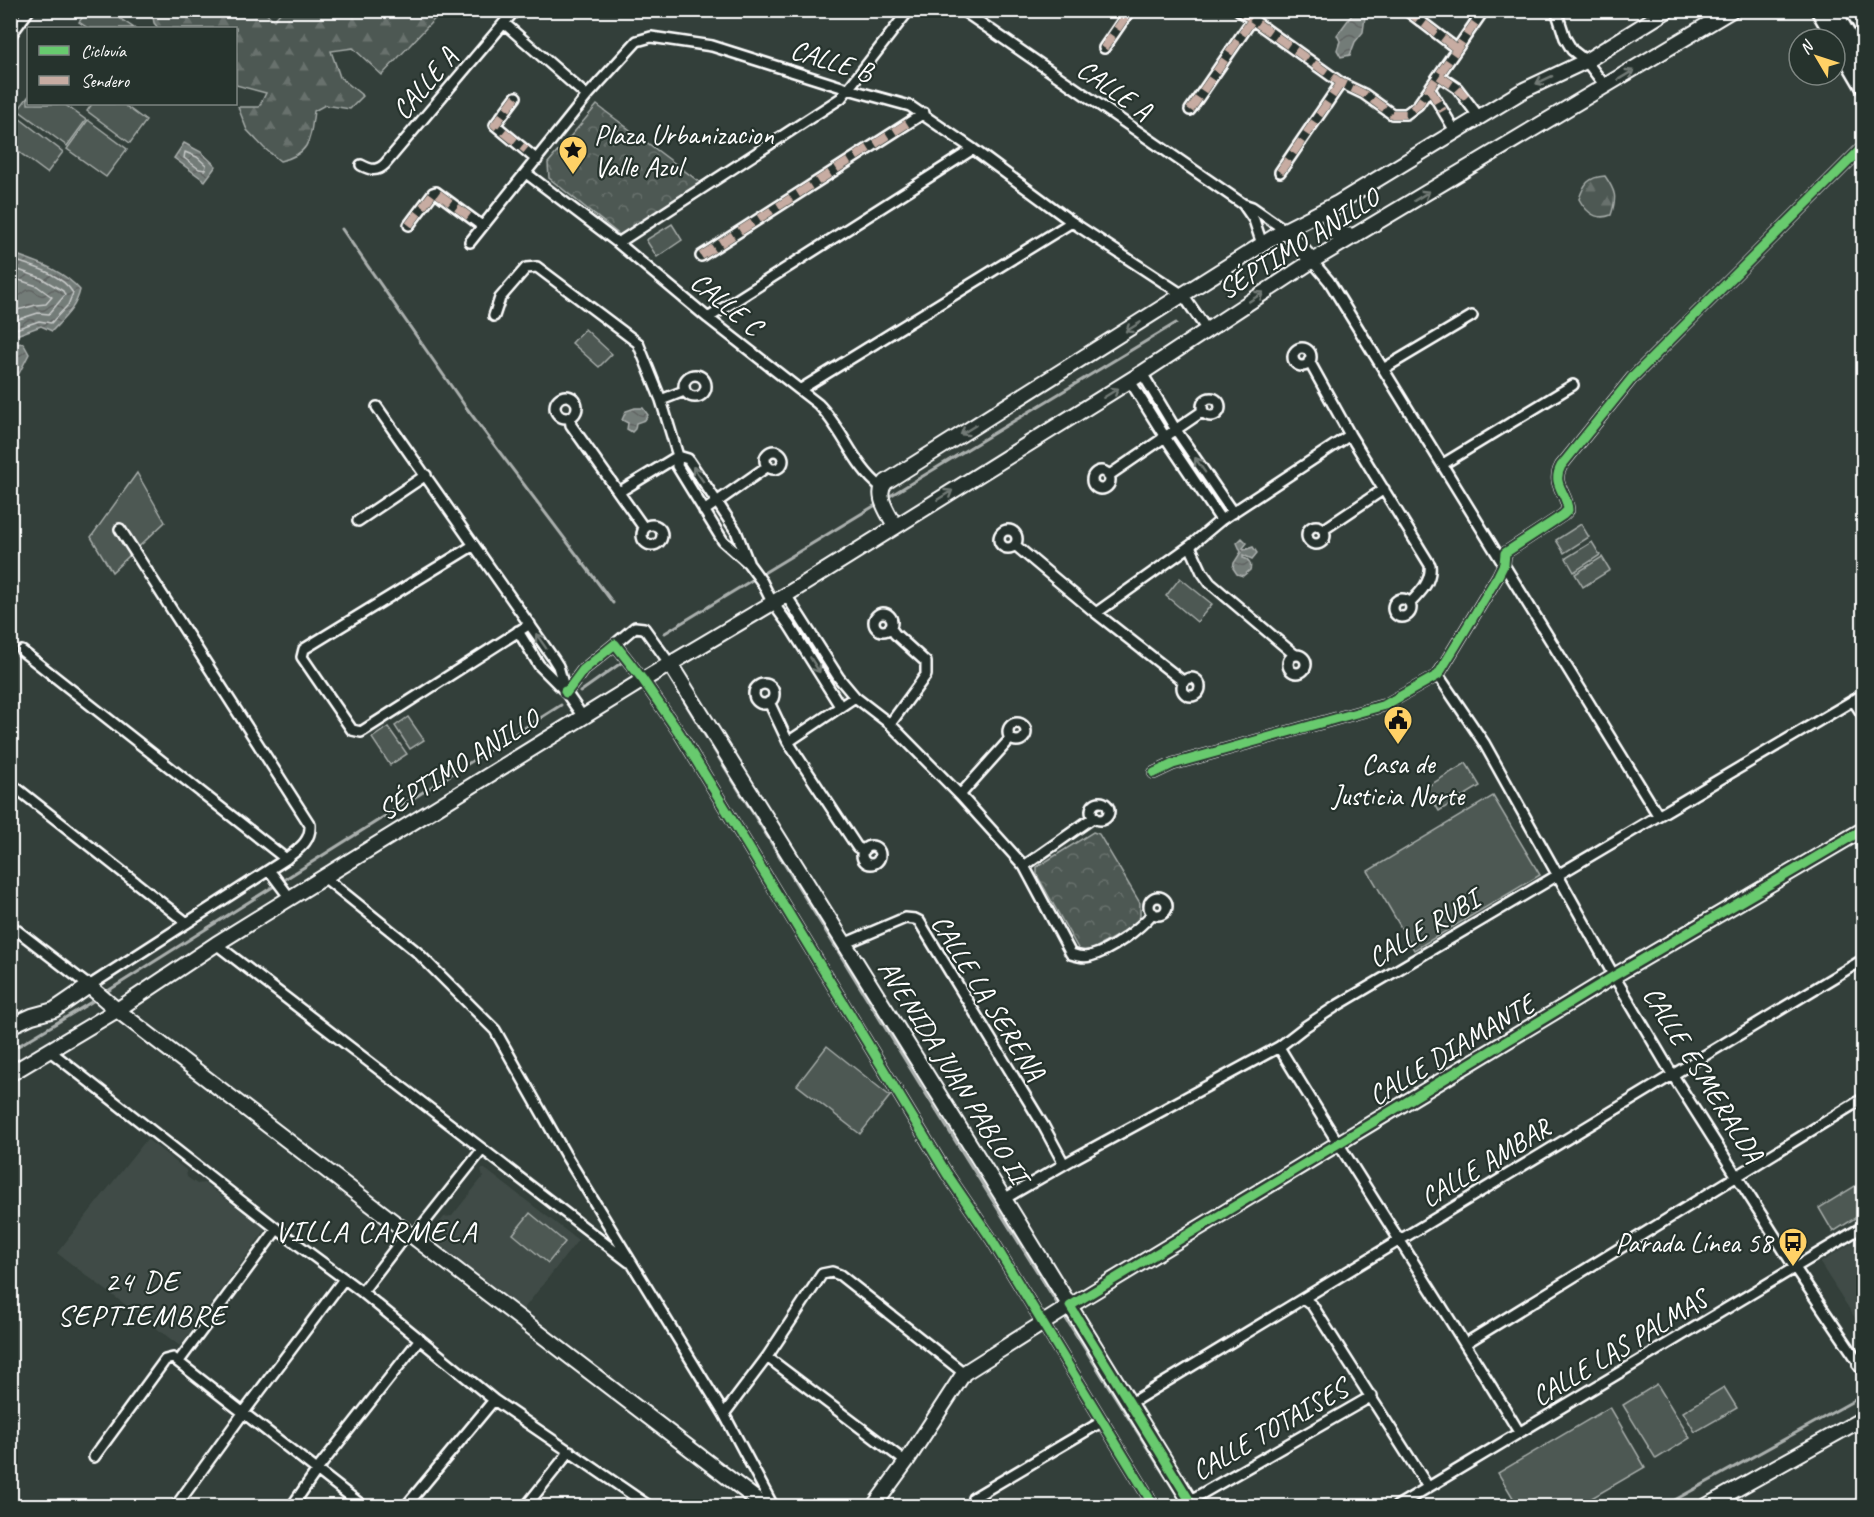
<svg xmlns="http://www.w3.org/2000/svg" width="1874" height="1517" font-family="Caveat,sans-serif">
<defs>
<pattern id="forest-firs" width="22" height="20" patternUnits="userSpaceOnUse" patternTransform="scale(1.5)"><rect width="22" height="20" fill="#4d5853"/><path d="M5 1l3.5 6h-7zM16 11l3.5 6h-7z" fill="#68716d"/></pattern>
<pattern id="park-crowns" width="20" height="18" patternUnits="userSpaceOnUse" patternTransform="scale(1.5)"><rect width="20" height="18" fill="#4d5853"/><path d="M2 6a3 3 0 1 1 6 0M12 15a3 3 0 1 1 6 0" fill="none" stroke="#68716d"/></pattern>
<pattern id="water-waves" width="16" height="10" patternUnits="userSpaceOnUse" patternTransform="scale(1.5)"><rect width="16" height="10" fill="#737b78"/><path d="M0 5q4-4 8 0t8 0" fill="none" stroke="#606462"/></pattern>
</defs>
<rect width="100%" height="100%" fill="#333f3a"/>
<filter id="ink" filterUnits="userSpaceOnUse"><feTurbulence type="fractalNoise" baseFrequency=".0167" numOctaves="2"/><feDisplacementMap in="SourceGraphic" scale="12" xChannelSelector="R" yChannelSelector="G"/><feConvolveMatrix kernelMatrix="1 2 1 2 8 2 1 2 1" color-interpolation-filters="sRGB"/></filter>
<g filter="url(#ink)">
<path fill="#404c47" d="M147,1139L186,1170L187,1177L197,1184L204,1183L266,1229L180,1346L57,1253Z
M481,1169H485L578,1240L522,1311L434,1240L432,1236V1232L444,1217L452,1216L483,1177Z
M1863,1236V1325L1857,1321L1820,1263Z"/>
<path fill="#4d5853" stroke="#a6aca9" stroke-width="1.5" d="M87,11H109L134,28H88L79,22Z
M28,97V104H64L86,120L67,146L18,110Z
M92,104H123L146,121L130,143L87,111Z
M15,115L63,152L47,173L11,146V120Z
M88,120L127,149L106,177L67,149Z
M672,224L682,240L657,257L646,240Z
M585,329L612,354L599,367L572,343Z
M137,473L165,522L112,572L91,537Z
M1581,524L1589,537L1564,553L1556,540Z
M1592,542L1600,555L1574,572L1566,558Z
M1602,557L1610,570L1583,587L1575,574Z
M1180,578L1212,604L1197,622L1166,596Z
M408,717L424,740L410,749L395,726Z
M388,727L407,754L390,765L372,738Z
M1466,763L1480,786L1439,811L1425,788Z
M1493,796L1540,875L1414,950L1368,871Z
M827,1046L890,1096L860,1134L797,1085Z
M1860,1183L1863,1189V1213L1833,1232L1819,1208Z
M530,1213L565,1242L548,1263L513,1234Z
M1657,1384L1690,1438L1656,1459L1623,1405Z
M1724,1387L1737,1408L1695,1432L1683,1412Z
M1610,1407L1645,1467L1578,1506H1518L1498,1473Z"/>
<path fill="url(#forest-firs)" stroke="#a6aca9" stroke-width="1.5" d="M438,10L442,11L382,75L353,48L331,51L340,77L363,96L350,109L325,105L314,111C310,139 311,154 280,161L264,148L247,130L238,107H259L266,93L236,85V28H158L154,23L152,11H263L274,20L282,11Z
M1605,176C1616,192 1617,197 1611,215C1596,221 1586,212 1579,199C1584,184 1588,177 1605,176Z"/>
<path fill="url(#park-crowns)" stroke="#a6aca9" stroke-width="1.5" d="M597,105L702,184L621,236L549,178L548,163Z
M1093,832L1099,834L1140,903V923L1086,953L1079,950L1037,875V867Z"/>
<path fill="url(#water-waves)" stroke="#abb0ae" stroke-width="1.5" d="M1358,11L1365,17L1363,32L1355,42L1350,55L1341,57L1337,50L1340,41L1337,35L1354,12Z
M184,143L201,152L216,166L205,181L174,158Z
M11,253C36,262 62,269 80,290C76,308 64,318 52,331L41,326L11,337L15,344L23,343L29,354L11,389Z
M635,408H643L648,415L645,420L636,423L635,429L632,432L627,429L628,423L622,420L626,411Z
M1242,538L1247,543L1243,548L1244,550L1253,547L1257,553L1252,559L1243,555V558C1249,559 1252,564 1250,570L1243,576L1237,574L1233,568L1234,563L1241,552L1237,543Z"/>
<g fill="none" stroke-linecap="round" stroke-linejoin="round">
<path stroke="#c7cac9" stroke-width="1.5" d="M185,152L197,157L206,165L205,170L199,169L184,158Z
M10,259C31,266 61,273 73,293L68,305L51,323L39,321L10,331
M10,267L41,278L63,291L65,295L49,314L38,313L10,322
M10,277L37,286L52,297L46,304L36,305L10,312"/>
<path stroke="#abb0ae" stroke-width="3" d="M342,229L465,406L613,603
M885,499L1176,323
M665,633L879,503
M669,677L931,1102L1060,1308
M580,692L621,663
M103,994L561,705
M10,1051L98,998
M1063,1314L1184,1506
M1664,1506L1864,1395"/>
<g stroke="#fff" stroke-width="14">
<path id="street" d="M962,10L1243,204L1252,207L1285,230
M1239,10L1341,83L1364,94L1392,114H1406L1418,105L1484,10
M1406,10L1457,49
M1556,10L1565,38L1572,50L1586,61L1606,87
M505,24L587,96
M10,36L29,10
M1104,48L1130,10
M1439,76L1457,88L1479,117
M1430,89L1455,131
M516,97L495,125L537,160
M1190,110L1252,20
M361,165C370,170 377,172 385,164L515,10
M1280,172L1341,83
M526,173L618,243L708,318L818,404C843,429 853,465 881,487
M1243,204L1254,220L1262,244
M409,225L433,193L436,192L482,226
M470,242L587,96L637,41L651,37L712,46L848,89L910,106L973,149L1072,222L1183,295L1207,330
M618,243L841,98L909,10
M701,256L924,113
M1312,261L1329,281L1658,815
M494,316L500,298L526,268L537,267L638,343L661,400L678,456L677,466L723,541L748,563L762,582L772,602L789,625L840,706
M708,318L973,149
M1293 357a9 9 0 1 1 18 0a9 9 0 1 1-18 0Z
M1309,361L1350,435L1430,565C1432,581 1421,592 1410,603
M1383,369L1472,316
M1142,373L1176,430L1233,513
M684 386a11 11 0 1 1 22 0a11 11 0 1 1-22 0Z
M1130,381L1165,437L1221,520
M801,389L1072,222
M555 407a11 11 0 1 1 22 0a11 11 0 1 1-22 0Z
M1202 407a9 9 0 1 1 18 0a9 9 0 1 1-18 0Z
M661,400L684,391
M377,407L553,658L558,666L565,691L583,717
M570,418L571,425L644,528
M765 460a9 9 0 1 1 18 0a9 9 0 1 1-18 0Z
M678,456L688,459L717,502L736,531L748,562
M1443,464L1573,385
M1092 480a9 9 0 1 1 18 0a9 9 0 1 1-18 0Z
M1108,476L1203,411
M619,492L678,456
M704,511L768,466
M358,521L426,475
M642 535a10 10 0 1 1 20 0a10 10 0 1 1-20 0Z
M1307 535a9 9 0 1 1 18 0a9 9 0 1 1-18 0Z
M1323,530L1384,489
M999 539a9 9 0 1 1 18 0a9 9 0 1 1-18 0Z
M474,545L304,649L302,657L352,730L361,732L530,624
M1015,545L1096,613L1184,682
M1190,546L1202,572L1210,583L1295,655
M786,595L839,678L855,697L890,724L960,795L1024,866L1071,954C1077,956 1084,958 1090,956C1111,951 1139,929 1153,913
M1393 608a9 9 0 1 1 18 0a9 9 0 1 1-18 0Z
M1096,613L1190,546L1221,520L1350,435
M874 622a9 9 0 1 1 18 0a9 9 0 1 1-18 0Z
M890,627L895,634L926,662V675L890,724
M518,631L539,665L563,689
M615,644L635,627L644,628L670,664
M22,651L286,859
M1288 664a9 9 0 1 1 18 0a9 9 0 1 1-18 0Z
M1438,675L1484,743L1614,976L1672,1074L1795,1268L1860,1364
M1182 687a9 9 0 1 1 18 0a9 9 0 1 1-18 0Z
M754 694a10 10 0 1 1 20 0a10 10 0 1 1-20 0Z
M566,693L583,670L615,644L643,680L680,734L947,1174L992,1240L1154,1506
M1853,700L1864,717
M769,702L788,742L857,847L864,851
M1008 732a9 9 0 1 1 18 0a9 9 0 1 1-18 0Z
M788,742L855,697
M1154,773L1173,764L1385,705L1438,675L1498,576L1504,564L1505,553L1563,515L1568,510C1567,492 1551,485 1561,466L1632,378L1864,146
M10,783L187,923
M960,795L1011,738
M1091 811a9 9 0 1 1 18 0a9 9 0 1 1-18 0Z
M862 855a9 9 0 1 1 18 0a9 9 0 1 1-18 0Z
M1024,866L1094,817
M269,870L290,898
M324,877L417,952L495,1030L565,1154L724,1414L773,1506
M1149 906a9 9 0 1 1 18 0a9 9 0 1 1-18 0Z
M10,925L89,986L286,859C298,849 311,842 310,825L120,529
M216,944L629,1262
M844,944L905,918L915,919L919,921L1043,1125L1064,1164
M1279,1047C1357,1177 1441,1302 1519,1432
M50,1051L277,1229L362,1292L494,1400L649,1506
M1004,1199L1075,1158L1279,1047L1306,1026L1338,1005L1864,694
M413,1237L482,1150
M362,1292L408,1232
M1304,1299L1312,1305L1428,1487
M1466,1343L1864,1098
M767,1357L906,1462
M179,1361L277,1229
M1129,1404L1864,959
M724,1414L767,1357L822,1274L832,1272L840,1275L964,1373
M94,1457L165,1360L173,1358L363,1506
M973,1498L1103,1421
M1189,1501L1372,1396
M176,1506L244,1412L344,1279
M292,1506L317,1470L420,1339
M406,1506L494,1400
M526,1506L570,1451
M1397,1506L1864,1226"/>
</g>
<g stroke="#fff" stroke-width="18">
<path id="secondary" d="M1337,204L1328,216L1330,229L1338,234L1355,236
M1285,230L1312,261
M895,526C888,512 874,495 886,482L1285,230L1338,203L1524,90L1586,61L1668,10
M670,664L1004,1199L1193,1506
M10,1026L32,1016L54,1010L89,986L117,1010L765,1506
M10,1074L117,1010L216,944L324,877L643,680L786,595L1142,373L1312,261L1732,10
M1864,1362L1860,1364L1864,1369
M874,1506L906,1462L964,1373L1070,1306L1614,976L1864,829
M1706,1506L1864,1418"/>
</g>
<g stroke="#fff" stroke-width="20">
<path id="primary" d="M1819,10L1864,87"/>
</g>
<g stroke="#fff" stroke-width="22">
<path id="highway" d="M1831,10L1864,66
M1855,10L1864,25"/>
</g>
<use href="#street" stroke="#26332d" stroke-width="9"/>
<use href="#secondary" stroke="#26332d" stroke-width="14"/>
<use href="#primary" stroke="#26332d" stroke-width="15"/>
<use href="#highway" stroke="#26332d" stroke-width="18"/>
<path stroke="#c7aca2" stroke-width="8" stroke-dasharray="15 8" stroke-linecap="butt" d="M1239,10L1341,83L1364,94L1392,114H1406L1418,105L1484,10
M1406,10L1457,49
M1104,48L1130,10
M1439,76L1457,88L1466,98
M1430,89L1443,111
M516,97L495,125L526,150
M1190,110L1252,20
M1280,172L1341,83
M409,225L433,193L436,192L471,218
M701,256L908,123"/>
<g stroke="#26332d" stroke-width="13">
<path id="cycleway" d="M565,691L566,693L583,670L615,644L643,680L680,734L947,1174L992,1240L1154,1506
M1154,773L1173,764L1385,705L1438,675L1498,576L1504,564L1505,553L1563,515L1568,510C1567,492 1551,485 1561,466L1632,378L1864,146
M1193,1506L1070,1306L1614,976L1864,829"/>
</g>
<use href="#cycleway" stroke="#67ca6e" stroke-width="9"/>
</g>
<defs><path id="oneway-shaft" d="M-6 0H5M1.5-3L5.5 0L1.5 3" fill="none" stroke-width="1.6" stroke-linecap="round" stroke-linejoin="round" transform="scale(1.5)"/></defs>
<g stroke="#727a76">
<use href="#oneway-shaft" transform="translate(1626 75) rotate(-31)"/>
<use href="#oneway-shaft" transform="translate(1544 80) rotate(155)"/>
<use href="#oneway-shaft" transform="translate(1422 196) rotate(-31)"/>
<use href="#oneway-shaft" transform="translate(1256 297) rotate(-33)"/>
<use href="#oneway-shaft" transform="translate(1133 327) rotate(148)"/>
<use href="#oneway-shaft" transform="translate(1111 393) rotate(-32)"/>
<use href="#oneway-shaft" transform="translate(968 430) rotate(148)"/>
<use href="#oneway-shaft" transform="translate(1200 465) rotate(-125)"/>
<use href="#oneway-shaft" transform="translate(698 474) rotate(-125)"/>
<use href="#oneway-shaft" transform="translate(945 495) rotate(-32)"/>
<use href="#oneway-shaft" transform="translate(541 641) rotate(-125)"/>
<use href="#oneway-shaft" transform="translate(815 665) rotate(58)"/>
</g>
</g>
<defs>
<g id="sight-pin" transform="scale(1.5)"><path d="M0 17L-7.5 6A9.5 9.5 0 1 1 7.5 6Z" fill="#ffd166" stroke="#26332d"/><path d="M0-6L1.8-2.2L6-1.7L2.9 1.2L3.7 5.4L0 3.3L-3.7 5.4L-2.9 1.2L-6-1.7L-1.8-2.2Z" fill="#111"/></g>
<g id="civic-pin" transform="scale(1.5)"><path d="M0 17L-7.5 6A9.5 9.5 0 1 1 7.5 6Z" fill="#ffd166" stroke="#26332d"/><path d="M-.6-6.5H3V-4.5H.6V-3L4-1V1h2V6H-6V1h2V-1L-.6-3ZM-1.2 2.5V6h2.4V2.5Z" fill="#111"/></g>
<g id="bus-pin" transform="scale(1.5)"><path d="M0 17L-7.5 6A9.5 9.5 0 1 1 7.5 6Z" fill="#ffd166" stroke="#26332d"/><path d="M-5-6H5V4H4V6H2V4H-2V6H-4V4H-5ZM-3.5-4V0h7V-4ZM-3.5 1.2v1.5H-2V1.2ZM2 1.2v1.5H3.5V1.2Z" fill="#111"/></g>
</defs>
<g fill-rule="evenodd">
<use href="#sight-pin" x="573" y="150"/>
<use href="#civic-pin" x="1398" y="720"/>
<use href="#bus-pin" x="1793" y="1242"/>
</g>
<g text-anchor="middle" stroke-width="4.5" stroke-linejoin="round" paint-order="stroke">
<g font-size="28" fill="#fff" stroke="#26332d">
<text transform="translate(832 60) rotate(17)" y="10">CALLE B</text>
<text transform="translate(424 83) rotate(-50)" y="10">CALLE A</text>
<text transform="translate(1115 89) rotate(35)" y="10">CALLE A</text>
<text transform="translate(1298 243) rotate(-32)" y="10">SÉPTIMO ANILLO</text>
<text transform="translate(727 303) rotate(39)" y="10">CALLE C</text>
<text transform="translate(458 764) rotate(-32)" y="10">SÉPTIMO ANILLO</text>
<text transform="translate(1423 928) rotate(-31)" y="10">CALLE RUBI</text>
<text transform="translate(989 997) rotate(58)" y="10">CALLE LA SERENA</text>
<text transform="translate(1451 1049) rotate(-31)" y="10">CALLE DIAMANTE</text>
<text transform="translate(954 1071) rotate(58)" y="10">AVENIDA JUAN PABLO II</text>
<text transform="translate(1704 1074) rotate(58)" y="10">CALLE ESMERALDA</text>
<text transform="translate(1485 1162) rotate(-31)" y="10">CALLE AMBAR</text>
<text transform="translate(1619 1347) rotate(-31)" y="10">CALLE LAS PALMAS</text>
<text transform="translate(1269 1429) rotate(-30)" y="10">CALLE TOTAISES</text>
</g>
<g font-size="28" fill="#fff" stroke="#26332d" text-anchor="start">
<text x="594" y="144">Plaza Urbanizacion<tspan x="594" dy="32">Valle Azul</tspan></text>
<text x="1398" y="773" text-anchor="middle">Casa de<tspan x="1398" dy="32">Justicia Norte</tspan></text>
<text x="1772" y="1252" text-anchor="end">Parada Línea 58</text>
</g>
<g font-size="30" letter-spacing="1.5" fill="#fff" stroke="#26332d">
<text x="376" y="1241">VILLA CARMELA</text>
<text x="142" y="1291">24 DE<tspan x="142" dy="34">SEPTIEMBRE</tspan></text>
</g>
</g>
<rect width="1874" height="1517" fill="none" stroke="#26332d" stroke-width="36"/>
<rect x="18" y="18" width="1838" height="1481" fill="none" stroke="#fff" stroke-width="2" filter="url(#ink)"/>
<rect x="27" y="27" width="210" height="78" fill="#26332d" stroke="#7d8581" stroke-width="1.5"/>
<rect x="39" y="46" width="30" height="9" fill="#67ca6e" stroke="#7d8581" stroke-width="1.5"/>
<text x="81" y="57" font-size="18" fill="#ffffff">Ciclovía</text>
<rect x="39" y="76" width="30" height="9" fill="#c7aca2" stroke="#7d8581" stroke-width="1.5"/>
<text x="81" y="87" font-size="18" fill="#ffffff">Sendero</text>
<g transform="translate(1817 57) rotate(309)"><circle r="28" fill="#26332d" stroke="#7d8581" stroke-width="1.5"/>
<path d="M0-4.5L10 22L0 15L-10 22Z" fill="#ffd166"/>
<text y="-9" font-size="16" font-weight="bold" text-anchor="middle" fill="#ffffff">N</text>
</g>
</svg>
